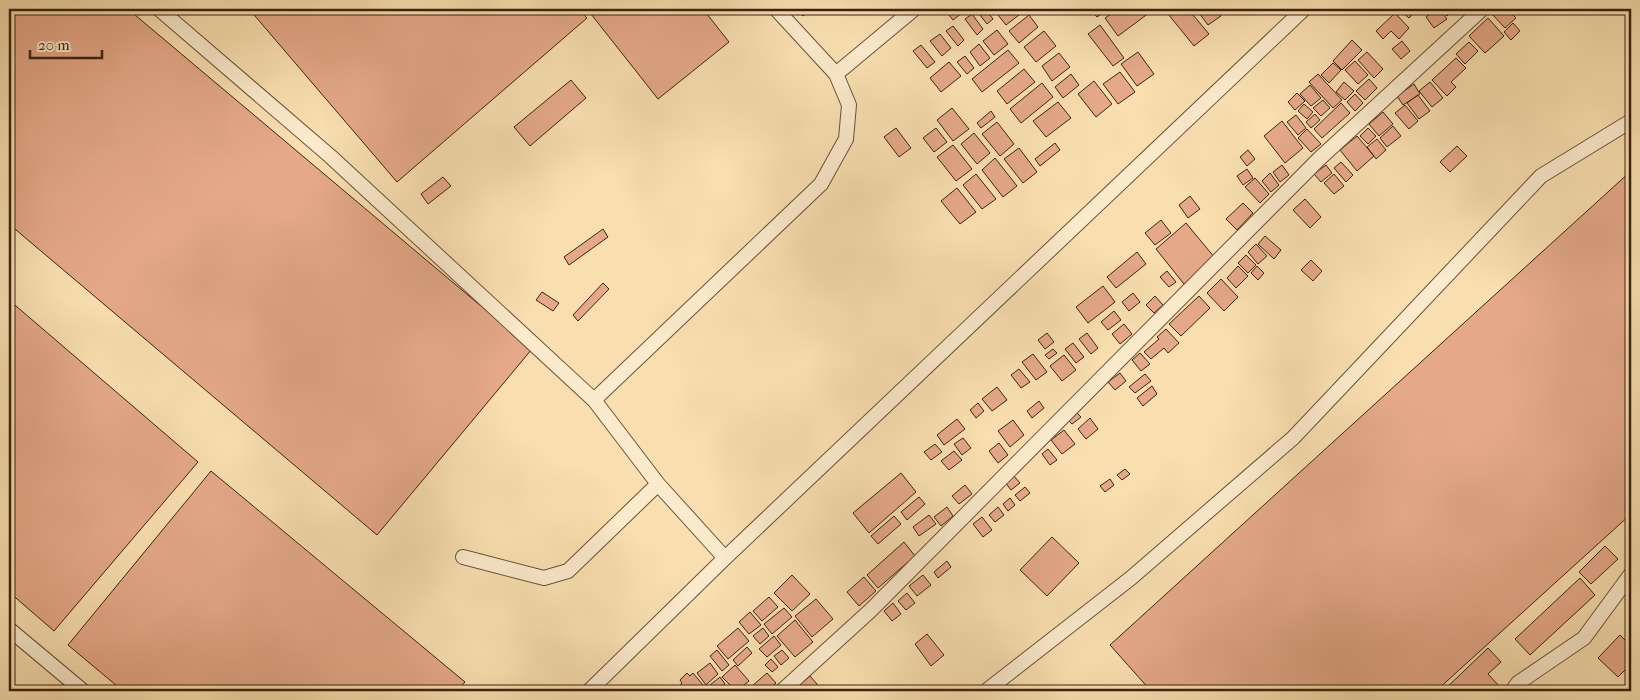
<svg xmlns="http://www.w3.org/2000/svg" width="1640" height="700" font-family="'IM FELL French Canon',serif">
<rect width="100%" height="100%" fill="#f9dfb0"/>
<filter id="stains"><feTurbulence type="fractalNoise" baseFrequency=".004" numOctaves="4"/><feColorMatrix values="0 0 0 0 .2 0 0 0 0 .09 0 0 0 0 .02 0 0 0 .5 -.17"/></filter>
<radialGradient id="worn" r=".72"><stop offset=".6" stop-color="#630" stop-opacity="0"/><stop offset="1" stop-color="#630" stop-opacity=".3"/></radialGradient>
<path fill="#e5a989" stroke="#3c2212" d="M9,9H128L532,349L377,535L9,224Z
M249,9H579L587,18L397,182Z
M587,9H703L729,42L658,99Z
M797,9H811L803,16Z
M944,9H967L953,20Z
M978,9H985L993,19L987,24L976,10Z
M996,9H1023L1024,11L1006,25L994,10Z
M1090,9H1108L1097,17Z
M1118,9H1152L1153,10L1118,36L1105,18Z
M1164,9H1188L1209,34L1194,46Z
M1196,9H1216L1221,16L1208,25Z
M1405,9H1412L1415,12L1409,18L1402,12Z
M1437,9H1439L1447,19L1434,28L1426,17Z
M1442,9H1452L1453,10L1447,16L1441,10Z
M1497,9H1507L1516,18L1505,28L1492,14Z
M1395,13L1409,28L1399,39L1391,31L1383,39L1376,31Z
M972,14L983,29L977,35L965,19Z
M1029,15L1038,27L1019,43L1009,31Z
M1488,18L1504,36L1485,53L1469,36Z
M1513,23L1520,31L1511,40L1504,32Z
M1100,25L1124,58L1113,66L1088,34Z
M953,26L964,40L958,46L946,31Z
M997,30L1008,44L994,55L983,41Z
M1044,31L1056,46L1036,62L1024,47Z
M940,34L951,48L942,56L930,41Z
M1352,40L1362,50L1342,70L1333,61Z
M1402,41L1410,51L1401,59L1392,49Z
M1469,42L1478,51L1465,64L1456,54Z
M979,44L990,58L980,66L970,52Z
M921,45L935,62L927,68L913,51Z
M1008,50L1019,63L982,92L972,79Z
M1138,52L1154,74L1137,86L1121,64Z
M1367,52L1383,69L1374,78L1358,60Z
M1059,53L1070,67L1052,81L1042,66Z
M965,56L974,68L967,74L957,62Z
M1456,58L1466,68L1451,82L1456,87L1447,96L1432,80Z
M1355,61L1368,75L1358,84L1345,70Z
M949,62L961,76L941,92L930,78Z
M1333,63L1341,70L1329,83L1321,75Z
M1024,69L1035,82L1007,104L997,91Z
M1120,72L1135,92L1118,104L1103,84Z
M1071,74L1079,85L1063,98L1055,87Z
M1318,74L1342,100L1333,108L1309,82Z
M1369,79L1377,88L1365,100L1356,91Z
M571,80L586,98L530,146L514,127Z
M1094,81L1112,104L1096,117L1078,94Z
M1344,82L1354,91L1345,100L1336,92Z
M1430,82L1443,98L1432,107L1419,91Z
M1042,83L1053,97L1021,123L1010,109Z
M1414,84L1420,94L1403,105L1397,96Z
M1310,85L1321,98L1311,106L1300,94Z
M1297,93L1305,101L1295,110L1288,102Z
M1355,94L1363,103L1355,111L1347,102Z
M1418,95L1430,111L1419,119L1407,103Z
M1323,100L1330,108L1321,116L1313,108Z
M1058,102L1071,118L1046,137L1033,121Z
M1341,103L1350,113L1322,138L1314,129Z
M1304,104L1313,112L1307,119L1298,111Z
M1405,105L1418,121L1409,129L1395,113Z
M952,108L969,129L953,141L937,120Z
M991,111L995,117L981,128L977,123Z
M1383,112L1393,124L1379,136L1369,124Z
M1315,114L1320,120L1311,128L1306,122Z
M1296,115L1306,128L1298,135L1287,122Z
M1282,121L1303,148L1285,163L1264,136Z
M997,122L1014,144L1000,156L982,134Z
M1393,126L1401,136L1387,147L1380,138Z
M896,128L911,148L899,157L884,137Z
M936,128L947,142L934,152L923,138Z
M1368,128L1376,136L1368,144L1360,136Z
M1307,129L1321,144L1311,152L1298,138Z
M974,133L990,153L977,164L961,144Z
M1357,136L1374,156L1357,171L1340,150Z
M1377,139L1386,150L1376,159L1367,147Z
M1055,143L1060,150L1040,166L1035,159Z
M953,145L972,169L956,181L937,157Z
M1457,146L1467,156L1450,172L1440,162Z
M1019,148L1037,172L1023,183L1004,159Z
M1248,150L1255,159L1247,166L1240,157Z
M995,158L1017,186L1003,197L982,170Z
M1341,162L1353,175L1346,182L1334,168Z
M1282,165L1289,175L1280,182L1273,172Z
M1326,165L1332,173L1321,182L1314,174Z
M1247,169L1253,178L1243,185L1237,176Z
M1631,171V514L1436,691H1151L1110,645Z
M1270,173L1279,185L1271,192L1262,181Z
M976,174L996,199L982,209L963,185Z
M1334,174L1344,186L1334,194L1324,183Z
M443,177L451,186L428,204L421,194Z
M1255,178L1269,194L1260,203L1245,187Z
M957,188L976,212L960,224L941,201Z
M1190,196L1200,209L1188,218L1179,205Z
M1305,199L1321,217L1310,228L1293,210Z
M1243,203L1253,213L1237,230L1226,219Z
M1161,220L1171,233L1155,245L1145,233Z
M1186,223L1215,258L1184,284L1156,249Z
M603,229L608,237L569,265L564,257Z
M1265,236L1281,250L1274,259L1258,244Z
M1256,244L1267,256L1258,264L1248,252Z
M1137,252L1146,264L1116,288L1107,277Z
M1246,255L1256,265L1248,273L1238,263Z
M1311,260L1322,271L1313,281L1301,270Z
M1238,266L1248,276L1236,288L1227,278Z
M1257,266L1264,273L1258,280L1251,273Z
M1167,271L1176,282L1169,287L1160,277Z
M1221,279L1238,297L1224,311L1207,293Z
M603,283L609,289L578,321L573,315Z
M1103,286L1115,302L1088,323L1076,307Z
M542,292L559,303L553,311L536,300Z
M1133,293L1140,302L1129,311L1122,302Z
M1155,296L1163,305L1154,313L1146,305Z
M1199,296L1210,308L1181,336L1169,324Z
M9,300L198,462L54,631L9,592Z
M1114,311L1121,320L1108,330L1101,322Z
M1124,324L1132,334L1120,344L1112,334Z
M1166,329L1179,343L1168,353L1164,348L1151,359L1144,352L1159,339L1157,337Z
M1047,333L1054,342L1045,349L1038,340Z
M1087,333L1098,348L1091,354L1079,339Z
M1073,343L1084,357L1076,363L1065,349Z
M1053,349L1057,353L1049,359L1045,355Z
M1140,353L1150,364L1141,371L1132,360Z
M1033,354L1047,372L1036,380L1022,362Z
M1064,355L1076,370L1062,381L1050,366Z
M1019,369L1030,382L1021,388L1011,375Z
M1120,373L1126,381L1115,390L1108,382Z
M1145,374L1151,381L1135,393L1129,387Z
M1152,386L1157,394L1143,406L1137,398Z
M997,387L1007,400L992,411L982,399Z
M1039,401L1044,408L1032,418L1027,411Z
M978,403L984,411L976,418L970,410Z
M1077,413L1081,417L1072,424L1068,420Z
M1090,418L1098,429L1086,439L1078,429Z
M957,419L965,429L944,445L937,435Z
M1013,420L1024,435L1010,447L998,431Z
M1064,430L1075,444L1062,454L1051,440Z
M963,438L971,448L962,455L954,444Z
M999,443L1008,455L998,463L989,451Z
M935,444L942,452L931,460L924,452Z
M1048,449L1057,460L1050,465L1042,454Z
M954,451L962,460L949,470L941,461Z
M1125,469L1130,474L1122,480L1117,475Z
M211,471L465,682L457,691H123L68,645Z
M901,473L916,492L869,533L853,513Z
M1014,476L1020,483L1011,490L1005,482Z
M1110,479L1114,485L1105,492L1100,486Z
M965,485L972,494L959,504L952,496Z
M1025,487L1030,493L1020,501L1015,495Z
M919,497L925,504L907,520L901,512Z
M1010,498L1015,505L1008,511L1003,504Z
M947,507L953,516L941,526L934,517Z
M998,507L1004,515L995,522L989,515Z
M929,515L936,524L919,536L913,527Z
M894,516L901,524L878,544L871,536Z
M982,517L992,530L983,537L973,524Z
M1052,537L1079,563L1047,596L1020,570Z
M904,542L915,556L878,588L867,575Z
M1605,546L1618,559L1591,584L1579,572Z
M947,561L951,567L938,578L934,572Z
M792,575L810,594L792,611L774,593Z
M923,575L931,585L917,596L909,586Z
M864,577L876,591L859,606L847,592Z
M1580,578L1595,595L1530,655L1515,639Z
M907,593L915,603L906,610L898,601Z
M769,597L778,607L762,621L753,611Z
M816,599L833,619L812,637L795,616Z
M893,603L901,614L892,621L884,611Z
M784,608L792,617L772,634L764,624Z
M750,612L761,625L749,634L739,622Z
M795,620L813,642L795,657L777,636Z
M738,628L749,641L728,659L717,646Z
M763,628L769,636L760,644L753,636Z
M927,634L944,655L931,666L915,644Z
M1620,635L1631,646V664L1618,677L1598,658Z
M774,636L781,645L767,657L759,649Z
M747,647L752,653L738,666L733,660Z
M1488,648L1501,662L1488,674L1501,688L1498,691H1443Z
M717,650L729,665L722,671L710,656Z
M782,650L789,658L781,665L774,656Z
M771,659L778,667L772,672L765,665Z
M710,663L718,674L706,685L697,673Z
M735,665L749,681L737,691H736L722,677Z
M687,673L690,676L693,673L703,685L697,691H680L677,688L682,683L680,680Z
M767,673L776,683L766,691H754L751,687Z
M810,676L822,690L821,691H801L797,687Z
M720,677L725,684L716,691L710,685Z"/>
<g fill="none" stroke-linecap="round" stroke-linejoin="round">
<g stroke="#6b513a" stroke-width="16">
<path id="lane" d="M159,9L330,156L594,400L658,484L725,558
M836,74L914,9
M594,400L821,184L846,139L849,105L836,74L776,9
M463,557L544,578L568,571L658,484
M9,629L83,691
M589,691L725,558L1304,9
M782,691L871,610L1319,159L1482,9
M986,691L1131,578L1293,438L1541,176L1631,121
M1512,691L1518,683L1584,638L1631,574"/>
</g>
<use href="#lane" stroke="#fbeacc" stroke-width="14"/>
</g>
<rect width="1640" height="700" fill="none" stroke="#f9dfb0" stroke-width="30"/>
<rect x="10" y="10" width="1620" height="680" fill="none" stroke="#3c2212" stroke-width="2.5"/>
<rect x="15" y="15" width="1610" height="670" fill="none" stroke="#3c2212"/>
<path d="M30 50v8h72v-8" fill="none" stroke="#3c2212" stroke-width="2.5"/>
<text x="38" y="50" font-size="15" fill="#3c2212" stroke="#fbeacc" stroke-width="4" paint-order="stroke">20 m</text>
<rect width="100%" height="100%" filter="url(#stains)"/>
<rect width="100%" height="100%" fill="url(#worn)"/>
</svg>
